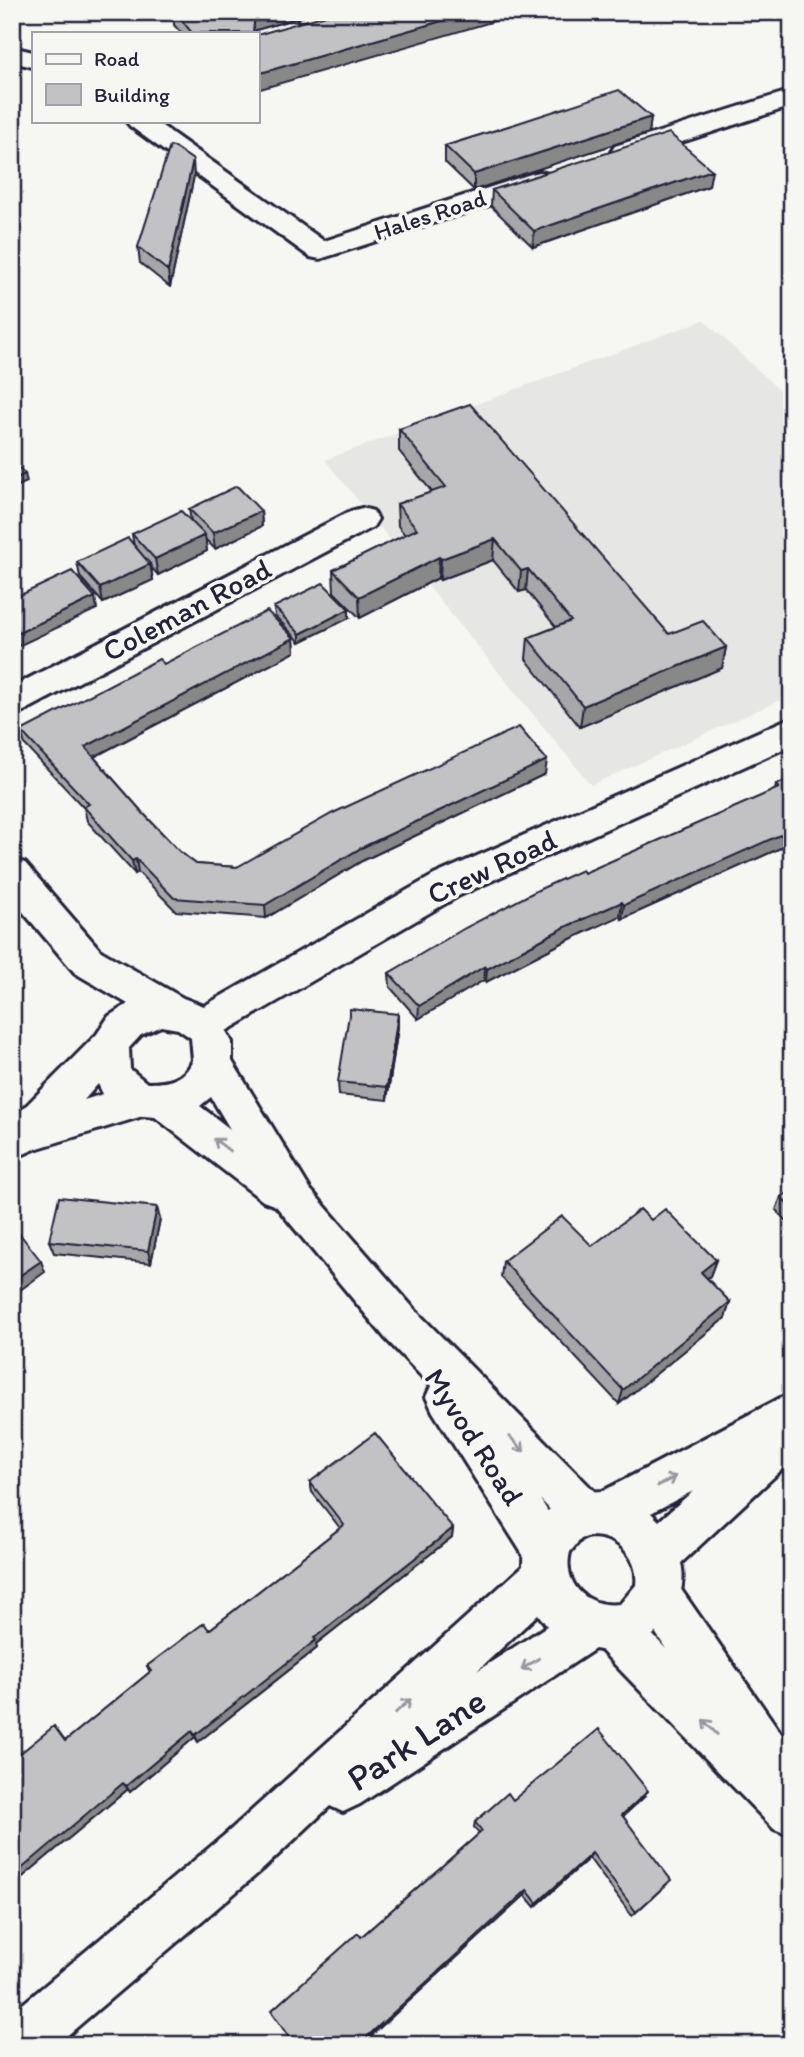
<svg xmlns="http://www.w3.org/2000/svg" width="804" height="2057" font-family="Itim,sans-serif">
<rect width="100%" height="100%" fill="#f6f6f2"/>
<filter id="ink" filterUnits="userSpaceOnUse"><feTurbulence type="fractalNoise" baseFrequency=".0143" numOctaves="2"/><feDisplacementMap in="SourceGraphic" scale="14" xChannelSelector="R" yChannelSelector="G"/><feConvolveMatrix kernelMatrix="1 2 1 2 8 2 1 2 1" color-interpolation-filters="sRGB"/></filter>
<g filter="url(#ink)">
<path fill="#e6e6e4" d="M704,320L792,402V695L591,785L325,460Z"/>
<g fill="none" stroke-linecap="round" stroke-linejoin="round">
<g stroke="#22223b" stroke-width="6">
<path id="minor" d="M293,12H319L328,24L325,29C309,33 302,25 293,12Z
M12,47L33,52V67L12,62Z
M792,90V106L633,158L624,160L615,158L611,152L615,146Z
M126,121H155L324,241L531,174L540,172L549,174L553,180L549,186L320,259L310,257L130,126Z
M362,508L373,511L378,519L373,527L24,711L12,714V687L351,511Z
M792,717V745L460,895L226,1031L232,1042V1061L310,1189L416,1311L601,1498L608,1514L601,1530L585,1536L569,1530L540,1499L562,1534L569,1550L562,1566L546,1573L530,1566L433,1412L426,1397L431,1386L386,1339L276,1206L263,1201L155,1117L143,1116L35,1149L12,1159V1120L97,1034L109,1016L128,1004L75,973L12,899V859L25,863L101,951L183,998L204,1006L434,875ZM161,1026L178,1029L191,1038L193,1060C184,1081 167,1083 147,1083L130,1069L129,1048L141,1035ZM98,1084L103,1094L84,1100ZM211,1097L230,1129L200,1106Z
M657,1571L673,1578L792,1749V1836L774,1829L597,1646L591,1629L597,1612L614,1606L631,1612L666,1649L641,1610L634,1594L641,1578Z"/>
</g>
<g stroke="#22223b" stroke-width="6">
<path id="major" d="M792,1392V1460L681,1563C692,1610 643,1662 595,1649L360,1804L343,1812L330,1806L263,1869L56,2045H12V2013L227,1833L523,1566C522,1521 560,1492 603,1491ZM693,1491L659,1521L651,1513ZM590,1536C618,1536 639,1557 636,1585L620,1604C588,1608 562,1585 570,1552L581,1539ZM538,1614L547,1626L477,1671Z"/>
</g>
<use href="#minor" fill="#f6f6f2" fill-rule="evenodd"/>
<use href="#major" fill="#f6f6f2" fill-rule="evenodd"/>
</g>
<path fill="#a7a7a9" stroke="#22223b" stroke-width="2" d="M173,12H318L256,30V33H181L174,25Z
M651,117L649,133L474,190L445,162V146L512,125Z
M194,176L170,287L140,263L138,247Z
M709,186L533,247L491,206L492,190Z
M399,429L669,634L726,647L722,668L580,727L526,659L528,638L556,627L526,590L519,592L493,560L440,580L438,578L360,618L334,592L333,570L405,535L398,526L397,504L432,492L399,451Z
M189,509L261,511L262,526L215,549L205,539L207,551L158,575L151,567L153,580L103,603L80,577L77,562L134,546L132,534L191,521Z
M274,607L349,618L300,642L275,616Z
M294,638L295,652L94,757L143,813L179,851L196,864L237,867L545,774L362,861L266,918L176,911L138,872L135,874L87,821L84,808L25,745L21,731L164,664Z
M792,778L786,841L785,846L622,919L620,916L564,942L486,982L484,980L418,1019L390,987L389,973L584,873L775,790L776,785Z
M398,1014V1027L387,1100L339,1095L338,1082Z
M792,1190V1227L776,1210L781,1197Z
M160,1219L151,1263L54,1253L49,1241Z
M651,1220L716,1260L710,1276L707,1279L730,1302L725,1318L619,1404L501,1277L503,1261L592,1246Z
M310,1482L453,1528L452,1537L316,1644L317,1648L198,1742L195,1737L130,1792L128,1789L19,1880L17,1878L65,1741L150,1672L147,1666L209,1630L340,1528L312,1492Z
M792,1584V1601L785,1594Z
M644,1797L623,1816L667,1884L632,1916L589,1858L535,1907L525,1895L361,2045H294L361,1937L479,1834L474,1827L475,1822L513,1800Z"/>
<path fill="#888889" stroke="#22223b" stroke-width="2" d="M264,12H318L256,30V33H253L255,15Z
M473,12H526L257,90V74Z
M651,117L649,133L474,190V174Z
M193,160L194,176L170,287L168,271Z
M712,170L709,186L533,247L534,231Z
M25,474L27,482L12,489V480Z
M261,511L262,526L215,549L213,533Z
M205,535L207,551L158,575L155,559Z
M495,539L493,560L440,580L441,559Z
M439,557L438,578L360,618L359,597Z
M150,564L153,580L103,603L100,588Z
M528,569L526,590L519,592L521,571Z
M95,597L97,609L12,649V636Z
M349,609V618L300,642V634Z
M294,638L295,652L88,760L85,747Z
M726,647L722,668L580,727L583,706Z
M547,760L545,774L362,861L266,918L265,905L361,848Z
M792,826V838L786,841L785,846L622,919L624,905Z
M136,859L138,872L135,874L132,861Z
M622,902L620,916L564,942L486,982L487,969L565,927Z
M485,966L484,980L418,1019L419,1006Z
M398,1014V1027L387,1100V1087Z
M157,1207L160,1219L151,1263L148,1251Z
M716,1260L710,1276L696,1288L701,1272Z
M41,1261L45,1272L12,1296V1281Z
M730,1302L725,1318L619,1404L623,1390Z
M453,1528L452,1537L316,1644L317,1648L198,1742L195,1735L314,1638Z
M192,1731L195,1737L130,1792L126,1786Z
M123,1783L128,1789L19,1880L17,1878L12,1882V1873Z
M648,1791L644,1797L619,1820L622,1815Z
M592,1853L589,1858L535,1907L537,1903Z
M527,1890L525,1895L361,2045H358Z"/>
<path fill="#c2c2c4" stroke="#22223b" stroke-width="2" d="M175,12H264L255,15L253,32L254,33H192Z
M336,12H473L257,74V35Z
M619,90L651,117L474,174L445,146L512,125Z
M669,133L712,170L534,231L492,190Z
M170,146L174,147L193,160L168,271L138,247Z
M470,404L669,634L703,621L726,647L583,706L528,638L571,621L528,569L521,571L495,539L441,559L439,557L359,597L333,570L417,529L397,504L446,487L399,429Z
M12,461L25,474L12,480Z
M237,486L261,511L213,533L189,509Z
M181,511L205,535L155,559L132,534Z
M128,538L150,564L100,588L77,562Z
M72,571L95,597L12,636V599Z
M323,583L349,609L300,634L274,607Z
M267,611L294,638L85,747L143,813L179,851L196,864L237,867L333,813L519,727L547,760L361,848L265,905L174,898L136,859L132,861L84,807L89,804L21,731L159,659L164,664Z
M792,778V826L786,828L789,831L624,905L622,902L565,927L487,969L485,966L419,1006L389,973L465,928L538,890L582,870L584,873L779,788L776,785Z
M350,1009L398,1014L387,1087L338,1082Z
M792,1190V1210L781,1197Z
M59,1197L157,1207L148,1251L49,1241Z
M640,1209L651,1220L665,1209L716,1260L701,1272L730,1302L623,1390L503,1261L562,1216L592,1246Z
M12,1224L41,1261L12,1281Z
M375,1433L453,1528L314,1638L316,1640L195,1735L192,1731L126,1786L123,1783L13,1876L12,1874V1760L54,1726L65,1741L151,1671L147,1666L204,1623L209,1630L344,1525L310,1482Z
M599,1729L648,1791L622,1815L671,1880L636,1912L592,1853L537,1903L527,1890L358,2045H294L271,2011L358,1933L361,1937L482,1831L475,1822L508,1793L513,1800Z"/>
<defs><path id="oneway-shaft" d="M-6 0H5M1.5-3L5.5 0L1.5 3" fill="none" stroke-width="1.6" stroke-linecap="round" stroke-linejoin="round" transform="scale(1.75)"/></defs>
<g stroke="#9797a0">
<use href="#oneway-shaft" transform="translate(222 1145) rotate(-142)"/>
<use href="#oneway-shaft" transform="translate(517 1444) rotate(46)"/>
<use href="#oneway-shaft" transform="translate(667 1481) rotate(-28)"/>
<use href="#oneway-shaft" transform="translate(530 1664) rotate(147)"/>
<use href="#oneway-shaft" transform="translate(403 1706) rotate(-42)"/>
<use href="#oneway-shaft" transform="translate(710 1727) rotate(-134)"/>
</g>
</g>
<g text-anchor="middle" stroke-width="7" stroke-linejoin="round" paint-order="stroke">
<g font-size="24" fill="#22223b" stroke="#f6f6f2">
<text transform="translate(430 215) rotate(-18)" y="8">Hales Road</text>
</g>
<g font-size="30" fill="#22223b" stroke="#f6f6f2">
<text transform="translate(187 610) rotate(-28)" y="10">Coleman Road</text>
<text transform="translate(492 867) rotate(-25)" y="10">Crew Road</text>
<text transform="translate(474 1437) rotate(57)" y="10">Myvod Road</text>
</g>
<g font-size="37" fill="#22223b" stroke="#f6f6f2">
<text transform="translate(416 1739) rotate(-33)" y="13">Park Lane</text>
</g>
</g>
<rect width="804" height="2057" fill="none" stroke="#f6f6f2" stroke-width="42"/>
<rect x="21" y="21" width="762" height="2015" fill="none" stroke="#22223b" stroke-width="2.5" filter="url(#ink)"/>
<rect x="32" y="32" width="228" height="91" fill="#f6f6f2" stroke="#a1a1a9" stroke-width="2"/>
<rect x="46" y="54" width="35" height="10" fill="#f6f6f2" stroke="#a1a1a9" stroke-width="2"/>
<text x="94" y="66" font-size="21" fill="#22223b">Road</text>
<rect x="46" y="84" width="35" height="21" fill="#c2c2c4" stroke="#a1a1a9" stroke-width="2"/>
<text x="94" y="102" font-size="21" fill="#22223b">Building</text>
</svg>
